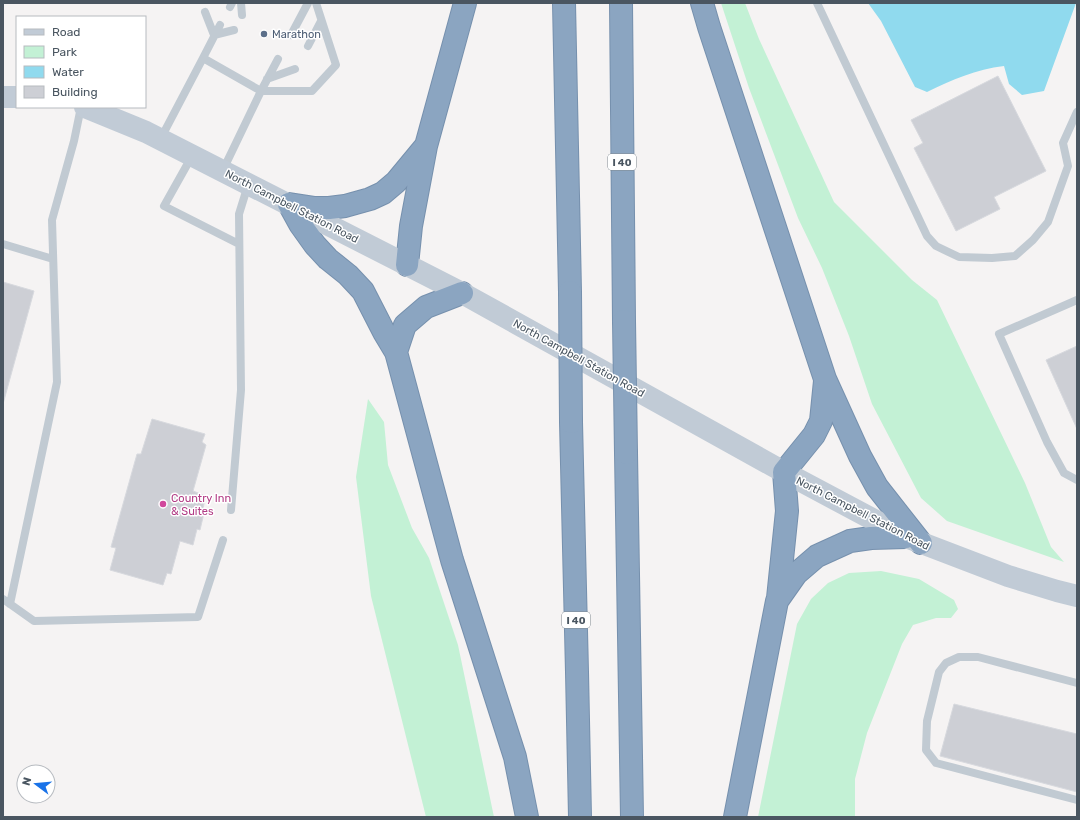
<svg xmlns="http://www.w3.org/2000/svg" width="1080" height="820" font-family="Rubik,sans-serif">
<rect width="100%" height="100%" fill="#f5f3f3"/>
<path fill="#c3f1d5" d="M721,3H745L759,39L834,202L912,280L937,300L1025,483L1051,547L1064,562L947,521L921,498L872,404L849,336L822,268L798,218L749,88Z
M368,399L384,422L388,465L412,528L429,558L458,645L494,817H426L371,596L356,477Z
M881,571L919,579L954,600L958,609L951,618H936L913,625L902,644L867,733L855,779V817H758L797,624L811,599L828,583L849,573Z"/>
<path fill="#90daee" d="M868,3H1076L1044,91L1022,95L1009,84L1004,66C976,69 952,80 927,92L915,87L881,21Z"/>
<path fill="#cdcfd5" stroke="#d7d9de" d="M998,76L1046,171L994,197L1000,209L956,231L914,148L923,143L911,120Z
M3,282L34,291L3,404Z
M1077,346V429L1046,360Z
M152,419L205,434L202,442L206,445L193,491L206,496L202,512L204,513L200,530L197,529L193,545L180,541L171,574L167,573L163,585L110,570L116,548L111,547L137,454H141Z
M954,704L1077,734V792L940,756Z"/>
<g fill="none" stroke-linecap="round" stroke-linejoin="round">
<g stroke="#7690ad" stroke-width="24">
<path id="highway" d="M564,3L570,292
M621,3L624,321
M702,3L709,27L825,379L860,456L877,487L921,543
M289,204L300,224L315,245L328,259L348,275L363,291L384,332L396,352L452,560L515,757L527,817
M289,204L315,208H329L345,206L370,199L383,193L396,182L425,147
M407,265L411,226L426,146L465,3
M396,352L405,325L426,307L462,293
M571,422L577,672L580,817
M626,453L632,817
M778,598L787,511L784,472L814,435L821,421L825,381
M735,817L777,601L796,574L817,556L850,541L871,538L906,537"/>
</g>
<path stroke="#c1cad2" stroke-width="8" d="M241,3L242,15
M817,3L927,236L936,246L959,257L992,258L1015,256L1033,240L1048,222L1068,166L1063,143L1077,112
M230,7L232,3
M205,12L214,35L234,30
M291,35L308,3
M308,46L321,21
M203,58L220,25
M267,79L295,69
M161,138L203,58L261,91H312L336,65L316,3
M192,156L164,206L239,244
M223,170L261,91L278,59
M3,244L53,259
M1077,300L999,334L1047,442L1064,473L1077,480
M231,510L241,390L239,214L248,185
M3,599L34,621L198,617L223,540
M10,604L57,382L52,220L74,141L81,107
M1077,683L978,657H959L946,663L939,672L927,721L926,750L936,763L1077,800"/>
<path stroke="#c1cbd6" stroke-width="22" d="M3,97H17
M85,107L146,132L462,293L784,472L906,537L1008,576L1057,591L1077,596"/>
<use href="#highway" stroke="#8ba5c1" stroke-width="22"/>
<g stroke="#7690ad" stroke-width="24" stroke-linecap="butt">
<path id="highway-bridge" d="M570,292L571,422
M624,321L626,453"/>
</g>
<use href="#highway-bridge" stroke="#8ba5c1" stroke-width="22"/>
</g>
<circle fill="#5c6f8a" stroke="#fff" stroke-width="1.5" cx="264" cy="34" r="4"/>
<circle fill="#d1479c" stroke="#fff" stroke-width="1.5" cx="163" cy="504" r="4"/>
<g text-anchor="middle" stroke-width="3" stroke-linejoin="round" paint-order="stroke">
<g fill="#fff" stroke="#808990" stroke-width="1">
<rect x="608" y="154" width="28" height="16" rx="3"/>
<rect x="562" y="612" width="28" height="16" rx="3"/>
</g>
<g font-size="10" font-weight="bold" fill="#4a5661">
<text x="622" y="166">I 40</text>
<text x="576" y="624">I 40</text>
</g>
<g font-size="11" fill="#4e5e75" stroke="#fff" text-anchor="start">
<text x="272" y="38">Marathon</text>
</g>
<g font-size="11" fill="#4a5661" stroke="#fff">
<text transform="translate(292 206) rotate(27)" y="4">North Campbell Station Road</text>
<text transform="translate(579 358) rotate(29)" y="4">North Campbell Station Road</text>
<text transform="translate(863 513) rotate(27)" y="4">North Campbell Station Road</text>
</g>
<g font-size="11" fill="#b23c85" stroke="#fff" text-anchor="start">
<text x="171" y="502">Country Inn<tspan x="171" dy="13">&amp; Suites</tspan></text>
</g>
</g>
<rect width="1080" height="820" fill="none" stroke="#4a5661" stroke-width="8"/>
<rect x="16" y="16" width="130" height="92" fill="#ffffff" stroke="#b7bbc0"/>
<rect x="24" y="29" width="20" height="6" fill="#c1cbd6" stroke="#b7bbc0"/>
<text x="52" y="36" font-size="12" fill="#4a5661">Road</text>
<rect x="24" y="46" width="20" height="12" fill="#c3f1d5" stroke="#b7bbc0"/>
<text x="52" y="56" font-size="12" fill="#4a5661">Park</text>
<rect x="24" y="66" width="20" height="12" fill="#90daee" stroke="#b7bbc0"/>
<text x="52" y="76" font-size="12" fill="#4a5661">Water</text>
<rect x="24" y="86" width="20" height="12" fill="#cdcfd5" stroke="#b7bbc0"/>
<text x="52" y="96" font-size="12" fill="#4a5661">Building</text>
<g transform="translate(36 784) rotate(286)"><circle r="19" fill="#ffffff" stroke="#b7bbc0"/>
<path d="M0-3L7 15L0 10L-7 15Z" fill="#1a73e8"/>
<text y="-6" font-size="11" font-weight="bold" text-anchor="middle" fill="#4a5661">N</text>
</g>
</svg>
